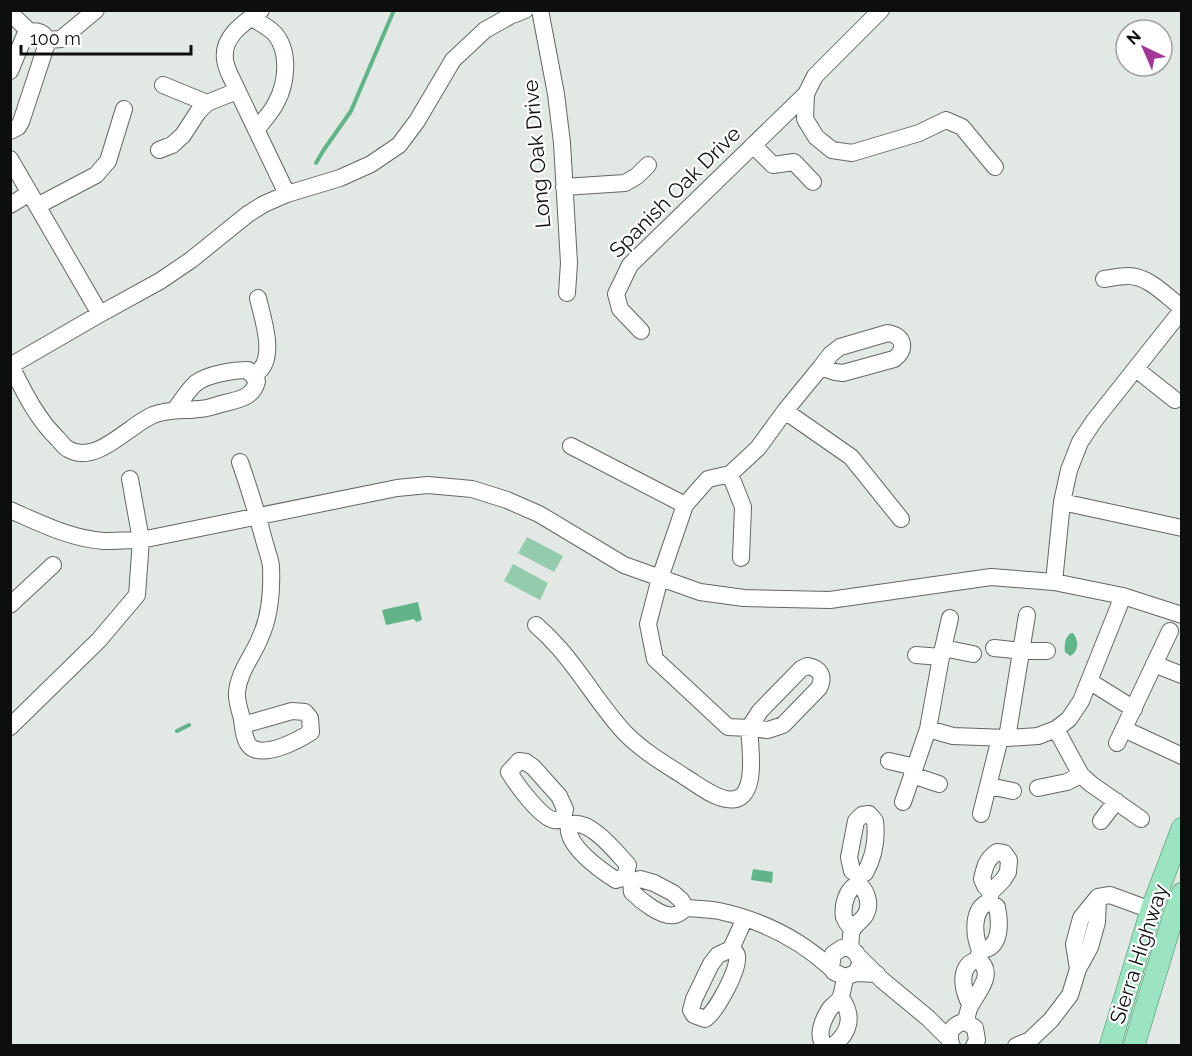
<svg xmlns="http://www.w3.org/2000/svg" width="1192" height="1056" font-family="Raleway,sans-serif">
<rect width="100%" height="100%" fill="#e2e8e4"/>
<path fill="#93cbac" d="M527,537L563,556L554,572L518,553Z
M513,564L548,583L540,600L504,581Z"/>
<path fill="#61b48a" d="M418,602L422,620L416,622L414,619L386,625L382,610Z
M1071,633H1073C1079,640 1079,652 1070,656L1065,652C1064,645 1065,637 1071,633Z
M753,869L773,872L772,883L751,880Z"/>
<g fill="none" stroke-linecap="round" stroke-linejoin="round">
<path stroke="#61b48a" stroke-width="4" d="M316,163L323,151L351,111L394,10
M177,731L189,725"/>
<g stroke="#626764" stroke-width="18">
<path id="minor" d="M261,10C245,22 222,36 225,59C225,63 227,68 229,73L287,194
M540,10L556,94L562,143L569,263L567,293
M881,10L815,76L806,94L805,119L816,137L832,150L852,153L919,133L946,120L962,127L995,167
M10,13L30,32
M251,17C259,23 269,27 275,34C290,52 287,83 276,103C271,113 263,121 256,130
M48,40L61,39L96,10
M10,71L25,35C34,29 42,30 48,40L21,122L18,127L10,131
M163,85L207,103
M753,145L773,165L794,162L813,182
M159,150L172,145L183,135L198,112L207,103L237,91
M10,159L100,314
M564,187L625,183L637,176L648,165
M10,205L30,193
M37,206L96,175L108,161L124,109
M1104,279C1111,278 1120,276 1128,276C1149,276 1166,296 1182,308
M641,331L620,309L616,294L630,265L806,94
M888,333C904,336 907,349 894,359L843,373L835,372L821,367L831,354L840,347Z
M10,366L100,314L160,281L191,260L248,214L264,204L287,194L340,178L371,164L399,145L417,121L453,60L485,30L510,16L525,10
M11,366C24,392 37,419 58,439C61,442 64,447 68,449C96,466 129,425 153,415C169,409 183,411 199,409C206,409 214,406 221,404C236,400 253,399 257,381L248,370C234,370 208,374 196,383C188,390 181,401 175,410
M1136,369L1175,400
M253,375C256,373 259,371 261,369C275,353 262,316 258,298
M785,411L851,457L901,519
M571,446L685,505
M240,462C249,488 257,513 264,540C266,548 270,558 271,566C272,590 270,617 260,638C253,656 239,671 237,692C236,700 240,711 242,719C243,727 244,743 252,748C267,757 299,740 311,732L310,718L305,712L292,711L243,725
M730,474L743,507L741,558
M1062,502L1182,528
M10,510C40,523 71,539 104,541C116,541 129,540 141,540L397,488L428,485L472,489L507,500L539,514L624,565L700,592L744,598L830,600L991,577L1054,582L1123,596L1182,615
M1054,582L1062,502L1069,470L1080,442L1094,421L1182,310
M10,605L53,565
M536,625C544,632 552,640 559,648C583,675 601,708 626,734C644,752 665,764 685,777C698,785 711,796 726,799C760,806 750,747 749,728L728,727L655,659L648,624L660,578L685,505L708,479L730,474L758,448L785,411L821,367
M943,648L973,654
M994,648L1022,651H1047
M916,655L941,657
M1154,664L1182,675
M807,666C820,668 825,676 819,688L783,725L768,730L749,728L760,711L801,669Z
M1089,681L1134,709
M10,727L99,640L137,595L141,540L130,479
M928,729L953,736L1007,738L1038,736L1056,729L1069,719L1081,701L1123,596
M1056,729L1081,775L1091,784L1141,819
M1124,729L1182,756
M1007,738L1027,615
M1117,743L1170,631
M519,761L526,762L533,767L559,796L565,809L563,819C559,820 558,821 554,820C541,818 516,784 509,772Z
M889,761L915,767
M912,775L939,784
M989,786L1013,791
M1038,788L1067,782L1081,775
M903,802L928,729L941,657L950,618
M869,814L875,821C877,838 874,857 865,873L859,875L852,871L849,857L856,821L862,815Z
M981,814L1000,738
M563,819L569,825C565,845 600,870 616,880L625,877
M1101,821L1116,801
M569,825C589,817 615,851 628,865L625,877
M625,877L631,882L632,892C640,900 662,918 674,915C678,915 682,911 686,908C697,909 708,909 719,911C761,920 799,939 831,968
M631,882L640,879L654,883L673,893L681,900L686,908
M1098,897L1110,895L1151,910
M852,929C849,926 846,922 844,917C842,905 847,888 858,884
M850,948C851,942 850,933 853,929C856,923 863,920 866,914C871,904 867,890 858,884
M731,949C735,952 736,951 737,956C739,970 716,1012 705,1019L694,1015L691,1010L694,999L711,964L718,955L731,949L745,918
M980,950C1002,950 1000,922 997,907L989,902
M860,958L882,980L928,1018L949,1039
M856,973L861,962L856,953L850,948H842L833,954L831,968L834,972L845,977L856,973L877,974
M970,1004C964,993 959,975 969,964C970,963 976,960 978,959L980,950C974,936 971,909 989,902L991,892L1003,880L1008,872L1009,860L1004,853L997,852C986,860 985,866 982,879L985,886L991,892
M966,1022C967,1016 968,1008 972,1003C980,989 995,973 978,959
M825,1046C816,1036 823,1020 829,1010C832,1005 839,1002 841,996C843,990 844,983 845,977
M833,1046C850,1032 854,1016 841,998
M952,1046C946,1034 953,1023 966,1022L975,1028L977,1040L974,1046
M1016,1046L1030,1040L1051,1020L1070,995L1078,969L1090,947L1097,922L1098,897L1081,918L1074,944L1078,969"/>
</g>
<g stroke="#3e8c67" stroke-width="22">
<path id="major" d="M1110,1046L1151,910L1182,828
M1134,1046L1173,917L1182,893"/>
</g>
<use href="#minor" stroke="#fff" stroke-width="16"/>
<use href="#major" stroke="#9be3c1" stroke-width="21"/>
</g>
<g text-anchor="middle" stroke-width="4.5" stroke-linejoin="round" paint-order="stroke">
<g font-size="21" fill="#0d0f0e" stroke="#fff">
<text transform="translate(537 154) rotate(-95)" y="7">Long Oak Drive</text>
<text transform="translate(675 192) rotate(-45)" y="7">Spanish Oak Drive</text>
<text transform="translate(1139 954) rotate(-72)" y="7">Sierra Highway</text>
</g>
</g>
<rect width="1192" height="1056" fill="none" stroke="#0d0f0e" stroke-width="24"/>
<g transform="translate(1144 48) rotate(316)"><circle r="28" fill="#ffffff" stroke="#9e9f9f" stroke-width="1.5"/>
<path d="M0-4.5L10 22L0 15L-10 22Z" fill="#a43899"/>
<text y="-9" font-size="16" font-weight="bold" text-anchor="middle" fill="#0d0f0e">N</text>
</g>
<path d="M21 45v9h170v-9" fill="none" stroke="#0d0f0e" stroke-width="3"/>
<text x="30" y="45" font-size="18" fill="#0d0f0e" stroke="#ffffff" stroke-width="4.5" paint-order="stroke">100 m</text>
</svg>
